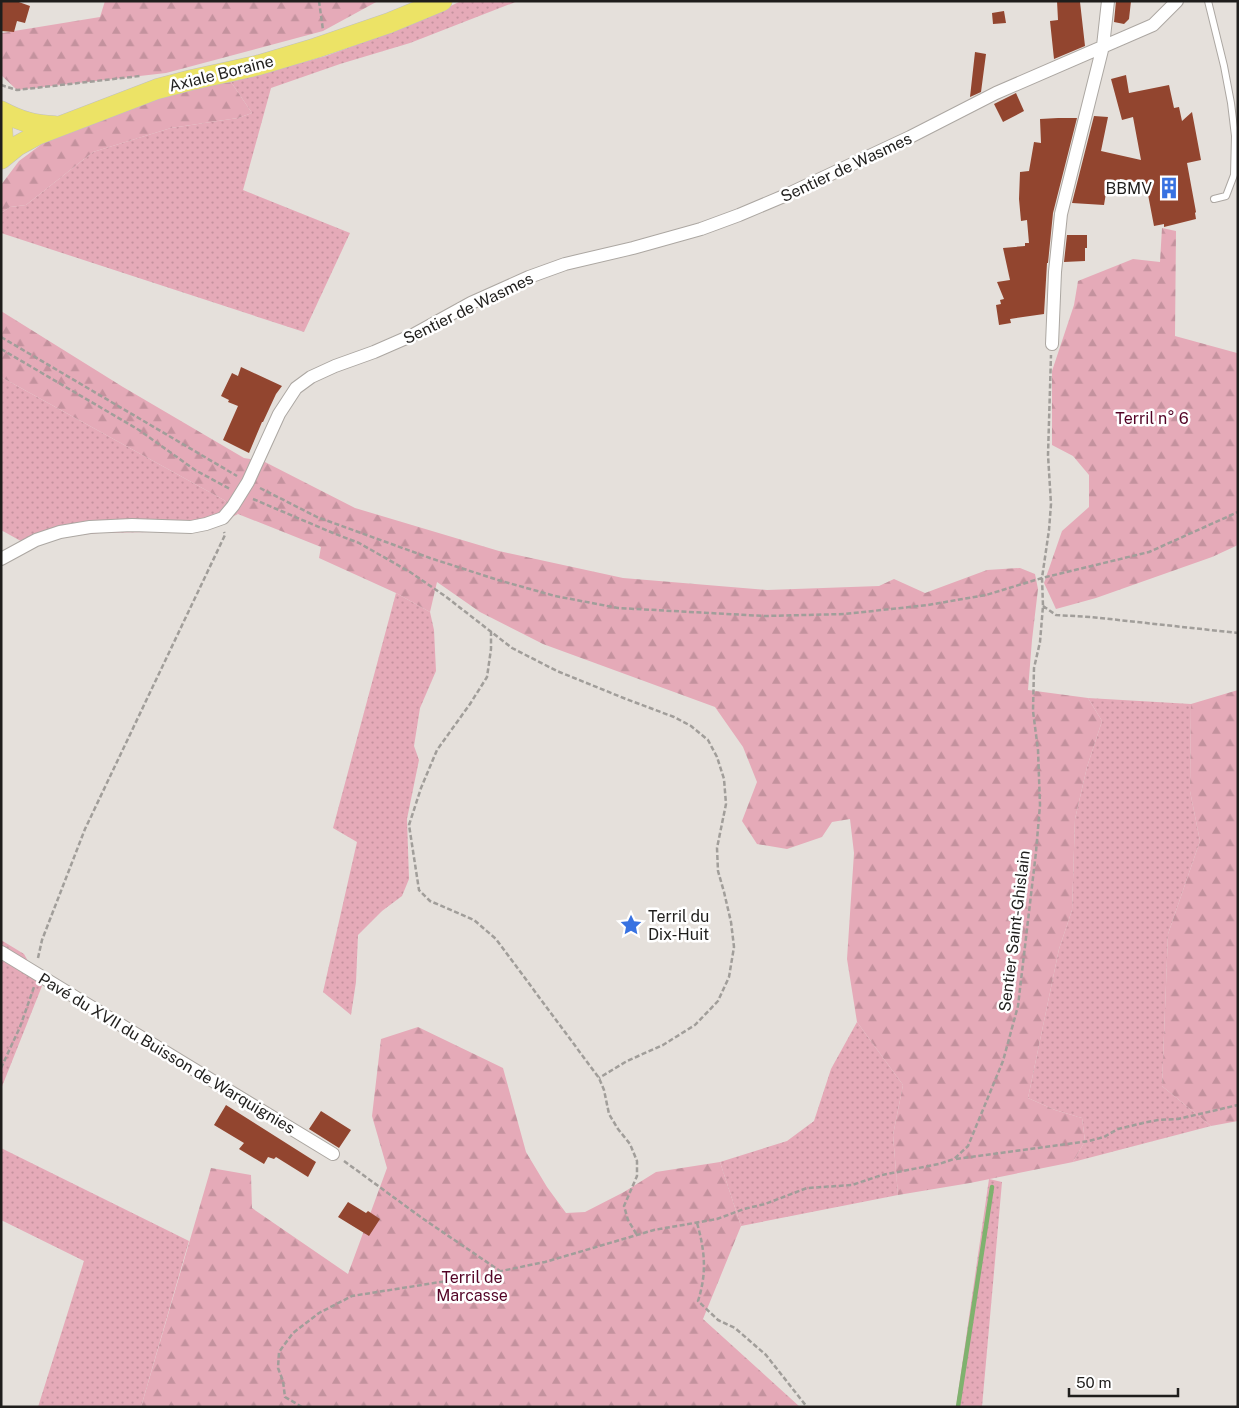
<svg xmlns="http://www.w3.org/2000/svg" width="1239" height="1408" font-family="'Public Sans',sans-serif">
<defs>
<pattern id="grass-dots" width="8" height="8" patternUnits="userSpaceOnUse" patternTransform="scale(1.25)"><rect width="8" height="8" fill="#e5aab8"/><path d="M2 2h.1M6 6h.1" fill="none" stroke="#c4929e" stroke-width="1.8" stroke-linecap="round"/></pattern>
<pattern id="forest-firs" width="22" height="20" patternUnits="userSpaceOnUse" patternTransform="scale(1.25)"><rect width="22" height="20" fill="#e5aab8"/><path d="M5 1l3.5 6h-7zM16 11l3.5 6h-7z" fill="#c4929e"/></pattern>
</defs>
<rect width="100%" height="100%" fill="#e5e0db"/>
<path fill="url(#grass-dots)" d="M461,1H518L410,43L340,64L271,88L243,190L350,233L304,332L1,233V213L10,207L26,205L93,152L171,128L238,118L252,113L231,82L326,56L413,24Z
M1,377L224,500L238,514L203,531L99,533L61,537L28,545L1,530Z
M396,593L430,612L434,630L436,671L420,708L414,746L419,760L407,819L409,879L402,896L382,911L358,935L356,982L351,1015L323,992L357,842L333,828Z
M1088,698L1191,704L1190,791L1200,841L1168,934L1162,1086L1211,1126L1073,1162L1085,1141L1082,1118L1055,1110L1028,1098L1059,949L1072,910L1075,819L1087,767L1102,721Z
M1,940L24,954L42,986L1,1089Z
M857,1022L903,1085L893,1135L898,1195L741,1226L720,1162L787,1141L814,1121L831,1069Z
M1,1148L189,1241L141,1407H38L84,1261L1,1220Z
M989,1179L1002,1182L982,1407H956Z"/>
<path fill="url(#forest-firs)" d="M105,1H378L323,31L166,73L17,90L1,75L2,33L100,17Z
M231,82L252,113L238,118L171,128L93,152L26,205L10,207L1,213V185L19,161L46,141L177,91Z
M1162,228L1176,231L1175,336L1237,353L1238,545L1212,557L1096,598L1056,609L1044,583L1062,531L1089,507V475L1073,456L1052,445V371L1074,305L1078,281L1133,259L1160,262Z
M1,311L123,387L244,458L263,461L355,508L499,551L623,578L767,590L879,586L894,579L925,593L987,570L1020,568L1035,574L1038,589L1032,640L1028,690L1088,698L1102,721L1087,767L1075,819L1072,910L1059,949L1028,1098L1055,1110L1082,1118L1085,1141L1073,1162L970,1183L898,1195L893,1135L903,1085L857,1022L847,959L854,853L850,819L832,822L822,837L787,849L757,844L742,821L757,782L743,747L715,707L543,644L480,612L437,582L430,612L396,593L319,558L321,547L238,514L224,500L1,377Z
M1238,690V1121L1211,1126L1162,1086L1168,934L1200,841L1190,791L1191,704Z
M418,1027L503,1068L526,1152L547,1187L566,1213L585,1212L624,1192L656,1172L720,1162L741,1226L703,1319L800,1407H141L211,1168L251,1175L252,1208L348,1274L387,1168L372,1116L381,1039Z"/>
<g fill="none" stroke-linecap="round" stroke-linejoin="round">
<path stroke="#7fb26e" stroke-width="4.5" d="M958,1407L992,1187"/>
</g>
<path fill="#92452f" d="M1,1H16L30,6L25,23L17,21L14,32L1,31Z
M1057,1L1080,2L1085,46L1054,59L1050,21L1058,20Z
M1116,1H1131L1129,19L1124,24L1114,22Z
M1004,11L1006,23L993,24L992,13Z
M975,52L986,54L981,92L970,97Z
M1126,75L1129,93L1169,85L1174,108L1179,107L1182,121L1192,112L1201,160L1187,163L1196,212L1195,213L1196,219L1164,227V224L1154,226L1146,184L1120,179L1119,194L1106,193L1104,205L1072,203L1094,116L1108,117L1101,151L1141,160L1133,117L1122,120L1111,79Z
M1016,93L1024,111L1003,122L994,104Z
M1058,118H1077L1053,213L1048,263H1047L1044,314L1010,319L1011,323L999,325L996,305L1001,304L1000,300L1004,299L997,282L1010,280L1003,248L1025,246V243H1029L1027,220L1021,221L1019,199L1020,172L1029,171L1034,142L1041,143L1040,119Z
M1067,235H1087V248H1085V261L1064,262Z
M241,367L282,386L276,394L263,422H262L249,453L223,440L238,406L228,402L229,400L221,396L232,373L238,376Z
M226,1105L316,1162L308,1177L276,1157L274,1159L268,1157L264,1164L239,1149L244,1143L214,1125Z
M321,1111L351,1130L339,1148L309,1129Z
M348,1202L366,1213L368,1211L380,1219L369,1236L338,1217Z"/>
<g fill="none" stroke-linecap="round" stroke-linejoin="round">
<g stroke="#aca7a2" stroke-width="8">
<path id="lane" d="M1208,1L1224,66L1231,103L1235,136L1234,175L1226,196L1214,199"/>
</g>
<g stroke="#aca7a2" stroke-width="14">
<path id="street" d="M1052,344L1055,272L1061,214L1103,46L1108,1
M1,559L36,540L60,532L90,527L132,525L191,527L206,524L223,518L233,506L248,482L279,414L296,388L311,377L335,366L374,352L413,335L471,303L529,277L565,264L633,248L701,229L739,215L784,196L910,137L996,93L1153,25L1177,1
M1,952L333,1154"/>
</g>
<g stroke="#c0c0bf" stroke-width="21">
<path id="primary" d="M1,111C20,121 33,125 55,126
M1,119C3,129 4,140 1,150
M1,159L17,146L37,135L157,89L191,80L259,65L316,48L389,23L442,1"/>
</g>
<path stroke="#a19e9a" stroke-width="2.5" stroke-dasharray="5 2.5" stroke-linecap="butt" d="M319,1L323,30
M1,85L17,90L140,76
M1,337L237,476
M1,349L139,430L195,470L230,489
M260,488L317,517L430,558L498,580L555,596L618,608L764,616L845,614L928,605L986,595L1042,578L1149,552L1238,512
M253,499L333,533L359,543L410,572L445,596L512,648L557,671L626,699L674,717L691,726L708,740L717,757L724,779L726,804L717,848L718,871L724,892L731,922L734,947L729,977L718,1001L695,1025L663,1045L627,1061L599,1078
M1043,606L1056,615L1091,617L1238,633
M491,631V649L487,677L470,704L437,750L421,788L409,825L419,890L430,901L474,920L496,939L599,1078L604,1090L609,1114L618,1129L630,1144L637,1161V1176L624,1206L628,1220L637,1235
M38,958L42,940L85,829L225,535L224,532
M1,1068L20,1027L34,987
M956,1159L1089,1141L1104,1137L1118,1129L1143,1123L1158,1120L1178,1119L1238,1105
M344,1161L422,1218L500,1271
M697,1223C705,1251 707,1273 698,1301L718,1320L735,1328L766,1355L807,1407
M302,1407L285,1397L283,1381L278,1368L279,1352L293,1333L319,1313L352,1296L472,1277L545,1262L654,1230L717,1219L744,1209L765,1204L807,1188L852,1185L882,1175L939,1164L954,1159L968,1146L1003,1061L1018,1006L1036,852L1040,805L1038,750L1033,711L1034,668L1040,642L1043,606L1042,578L1049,530L1051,504L1048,455L1051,355"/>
<use href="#lane" stroke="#fff" stroke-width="6"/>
<use href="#street" stroke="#fff" stroke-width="12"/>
<use href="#primary" stroke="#ece366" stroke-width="20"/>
</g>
<defs>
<g id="building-bare" transform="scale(1.725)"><path d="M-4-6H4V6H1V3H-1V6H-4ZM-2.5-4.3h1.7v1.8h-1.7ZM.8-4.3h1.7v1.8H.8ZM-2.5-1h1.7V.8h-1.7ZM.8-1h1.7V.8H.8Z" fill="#3872e1" stroke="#fff" stroke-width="2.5" paint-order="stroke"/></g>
<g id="sight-bare" transform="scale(1.725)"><path d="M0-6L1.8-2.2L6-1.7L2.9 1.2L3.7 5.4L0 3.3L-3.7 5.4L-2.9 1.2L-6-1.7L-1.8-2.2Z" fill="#3872e1" stroke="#fff" stroke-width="2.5" paint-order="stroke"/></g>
</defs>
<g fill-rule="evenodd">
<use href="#building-bare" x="1169" y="188"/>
<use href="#sight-bare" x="631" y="925"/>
</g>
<g text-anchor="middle" stroke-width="5" stroke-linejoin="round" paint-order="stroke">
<g font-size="16" fill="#1f1e1c" stroke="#fff">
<text transform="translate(221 73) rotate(-14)" y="6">Axiale Boraine</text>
<text transform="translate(846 167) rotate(-25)" y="6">Sentier de Wasmes</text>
<text transform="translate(468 308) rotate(-26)" y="6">Sentier de Wasmes</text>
<text transform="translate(1014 931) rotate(-83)" y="6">Sentier Saint-Ghislain</text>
<text transform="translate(167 1053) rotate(31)" y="6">Pavé du XVII du Buisson de Warquignies</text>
</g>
<g font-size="16" fill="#1f1e1c" stroke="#fff" text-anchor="end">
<text x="1152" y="194">BBMV</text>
<text x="648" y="922" text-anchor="start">Terril du<tspan x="648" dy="18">Dix-Huit</tspan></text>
</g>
<g font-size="16" fill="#530426" stroke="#fff">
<text x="1152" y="424">Terril n° 6</text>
<text x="472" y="1283">Terril de<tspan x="472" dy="18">Marcasse</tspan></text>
</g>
</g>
<rect width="1239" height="1408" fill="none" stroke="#1f1e1c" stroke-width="5"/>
<path d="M1069 1388v8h109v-8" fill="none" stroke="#1f1e1c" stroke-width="2.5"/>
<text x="1076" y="1388" font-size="15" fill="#1f1e1c" stroke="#ffffff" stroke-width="4" paint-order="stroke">50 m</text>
</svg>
